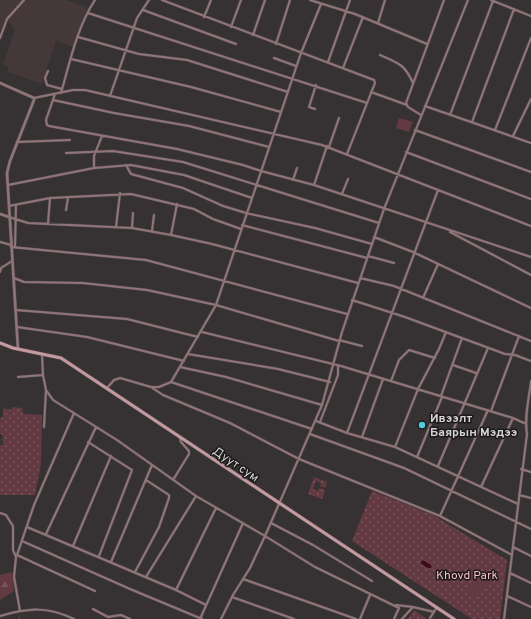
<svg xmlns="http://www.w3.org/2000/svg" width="531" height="619" font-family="Overpass,sans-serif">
<defs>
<pattern id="grass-dots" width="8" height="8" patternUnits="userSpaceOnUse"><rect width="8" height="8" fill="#633a41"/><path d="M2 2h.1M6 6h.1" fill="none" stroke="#79565c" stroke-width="1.8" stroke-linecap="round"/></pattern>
<pattern id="forest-firs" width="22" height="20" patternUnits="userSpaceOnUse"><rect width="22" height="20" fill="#633a41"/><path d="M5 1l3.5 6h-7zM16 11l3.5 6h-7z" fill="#79565c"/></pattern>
</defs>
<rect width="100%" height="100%" fill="#363132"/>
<path fill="#443839" d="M0,0H66L87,7L73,47L56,41L42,84L8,72V67L3,65L15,30L6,17L0,32Z"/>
<path fill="url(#grass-dots)" d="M12,407L22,408L23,414L42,415L41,464L35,495H0V445H3V441L0,440L3,439L2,434H0V418L3,417V408L11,410Z
M314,477L327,482L325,488L320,486L321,483L316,481L313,489L318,491L319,488L325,490L322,499L308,494Z
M372,491L433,515L507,560L500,619H472L352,541Z
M414,610L426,618L425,619H408Z"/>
<path fill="url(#forest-firs)" d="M12,572L14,591L0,600V575Z"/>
<path fill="#633a41" d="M399,118L413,122L409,132L396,128Z
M480,571L490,577L477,597L467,591Z"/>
<path fill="#3f0d1a" stroke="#6c4852" d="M424,560L432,565V569L426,568L420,563L421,560Z"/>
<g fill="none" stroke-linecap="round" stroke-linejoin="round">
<path stroke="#6c4852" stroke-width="1" d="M19,616L20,619"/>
<g stroke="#534e4f" stroke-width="3">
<path id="minor" d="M162,0L374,80L375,83L347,154
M310,0L355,14L427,44
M491,0L531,16
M143,10L236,44
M88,13L367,103
M204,17L211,0
M378,23L385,0
M231,27L241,0
M253,35L265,0
M78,37L139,54L187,60L288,92
M0,38L7,19L24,0
M276,44L290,0
M380,55C399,63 405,65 413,83
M274,58L296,66
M71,59L191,87L281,112
M328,62L350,0
M343,68L363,17
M48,71L45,78L47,85L62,89
M371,92L407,105
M61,93C70,62 77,27 95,0
M55,94L46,120L47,125L49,126L177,149L243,165L261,171L314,185L531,257
M110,96L137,18L149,0
M34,98L73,90H85L322,145L531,226
M53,100L114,113L189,126L269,147
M425,106L531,143
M315,109L309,107L316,85
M421,115L408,107L406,103L444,0
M450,115L493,1
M472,122L514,9
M415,130L531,172
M495,130L531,38
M513,136L531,99
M17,142L70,140
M329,147L339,118
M406,152L531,199
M66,153L113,151L183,162L379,223
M126,165L131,174L183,188L223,206L246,213L315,228L372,244
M94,168V156L102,136
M293,180L297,168
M8,185L94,168L131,165L184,175L252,198
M314,185L327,146
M342,194L348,179
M9,206L50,198L131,194L194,209L213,219L241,229
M66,210L68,198
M9,217L28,223L132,228L171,235L212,244L358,283
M48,224L50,198
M242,225L367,258
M116,227L120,193
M132,228L133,213
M152,231L154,215
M450,232L531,275
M171,235L177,204
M374,237L413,252L531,308
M0,242L11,245
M11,247L146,260L347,314
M15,247L16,205
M368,256L394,263
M0,272L1,268L12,261
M14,278L24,282L83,283L147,290L216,305L339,341
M360,278L394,286L531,341
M423,298L438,264
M352,300L405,317L505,354L515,355L531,361
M16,310L127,319L198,337
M17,327L87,337L184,361
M202,332L341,366L513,418L524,423
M339,340L362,346
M42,354L43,375L46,390L53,400L117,440L196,496L265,536L322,405L342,332L384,209L468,0
M188,354L278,369L330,382
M453,365L476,373
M180,367L226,377L322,405
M18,377L43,375
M391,381L399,360L409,350L435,358
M171,382L312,429
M152,387H159L171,382L216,305L301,53L321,4
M107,388L114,380L120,378L151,387L163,395L230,423L299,459L440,516L512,555
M441,396L462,338
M491,411L519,336
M74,413L34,505L17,555L95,591
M316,421L347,433L395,447L518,504
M320,422L338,375V366
M44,427L46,390
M347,433L438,190
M310,434L404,468L531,529
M362,437L383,379
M88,442L132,470L99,556
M395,447L418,389L439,349L446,332
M417,457L442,397
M438,466L488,348
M521,469L531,472
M173,480L189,454V451L181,442L180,438
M481,487L513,418
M519,495L531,498
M0,513L6,515L13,526V550L16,557L14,577L20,611
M440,516L488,410
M271,523L313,545L372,581
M27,527L176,590L206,605
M46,534L96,427
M22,541L130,589L202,619
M73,546L111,456
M513,547L531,556
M111,562L152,465
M135,572L159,527L169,498V495L146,480
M510,573L531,583
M146,577L196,496
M243,579L356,619
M176,590L216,508
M507,596L531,607
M232,597L294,619
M396,605L413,607
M93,609L108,617L121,615L130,619
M0,616C29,608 47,606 74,619
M430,618L437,607
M200,619L243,523
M221,619L233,595L250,568L265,536L315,567L399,608L394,619
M360,619L370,595
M402,619L413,607L434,612
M504,619L527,434C524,417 529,399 531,381"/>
</g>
<g stroke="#534e4f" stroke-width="3.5">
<path id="tertiary" d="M0,83L34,98V100L10,161L7,173L18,349
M0,214L9,217"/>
</g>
<g stroke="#534e4f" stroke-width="4">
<path id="secondary" d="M0,343L13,348L61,358L454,619"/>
</g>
<use href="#minor" stroke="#907478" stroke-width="2"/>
<use href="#tertiary" stroke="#907478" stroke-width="2.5"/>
<use href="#secondary" stroke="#c4999f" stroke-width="3"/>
</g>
<circle fill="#55cade" stroke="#1c1a1a" stroke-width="1.5" cx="422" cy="425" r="4"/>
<g text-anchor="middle" stroke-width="3" stroke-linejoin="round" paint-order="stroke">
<g font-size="12" font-weight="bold" fill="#d6d3d3" stroke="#1c1a1a" text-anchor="start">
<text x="430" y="422">Ивээлт<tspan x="430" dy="14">Баярын Мэдээ</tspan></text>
</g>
<g font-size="12" fill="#d6d3d3" stroke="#1c1a1a">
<text transform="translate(236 464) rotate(34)" y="4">Дуут сум</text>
</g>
<g font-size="12" fill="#f7bfc7" stroke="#1c1a1a">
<text x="467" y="579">Khovd Park</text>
</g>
</g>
</svg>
